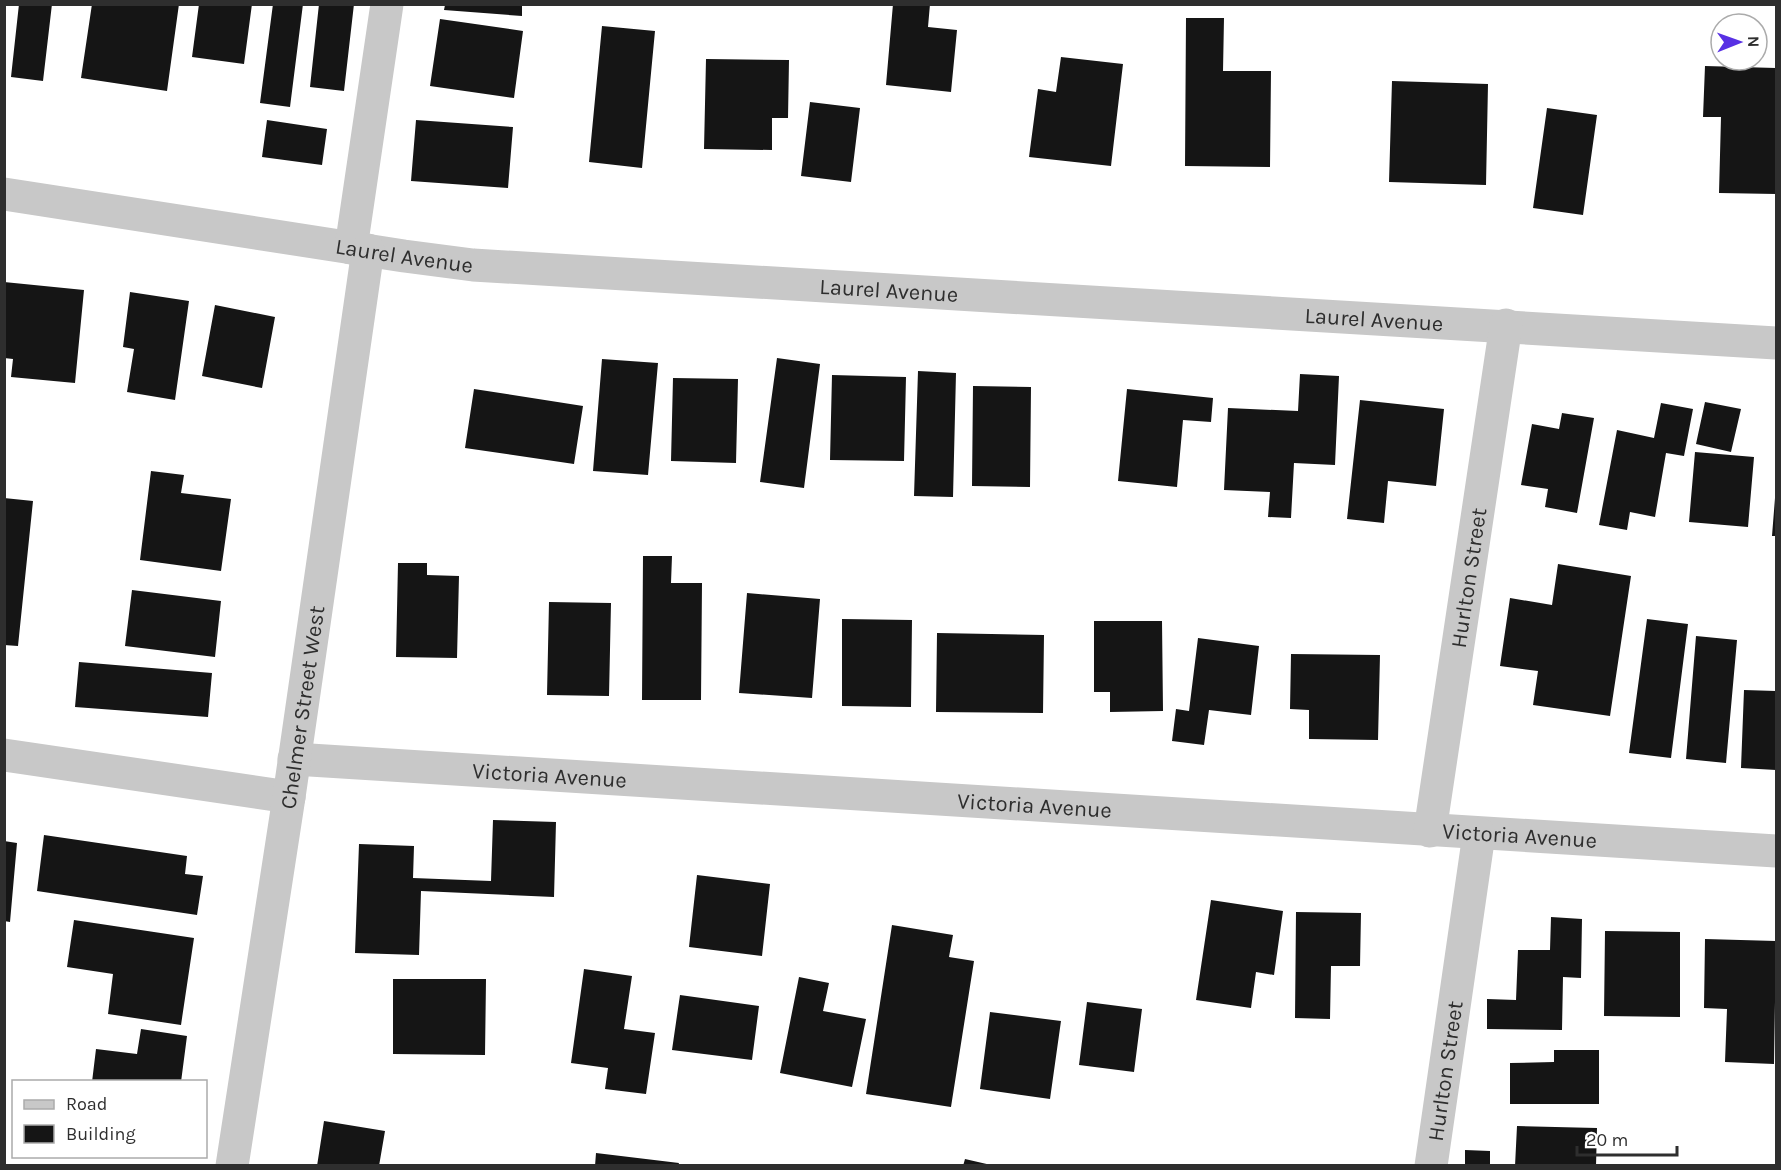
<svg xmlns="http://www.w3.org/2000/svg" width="1781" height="1170" font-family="Karla,sans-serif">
<rect width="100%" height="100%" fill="#fff"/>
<path fill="#151515" d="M19,4H52L43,81L11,77Z
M92,4H179L167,91L81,78Z
M199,4H252L244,64L192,57Z
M273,4H303L290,107L260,103Z
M319,4H354L344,91L310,87Z
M893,4H930L928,27L957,30L951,92L886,85Z
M445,5H522V16L444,10Z
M1186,18H1224L1223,71H1271L1270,167L1185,166Z
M440,19L523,31L514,98L430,86Z
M602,26L655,31L642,168L589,162Z
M1061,57L1123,64L1111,166L1029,157L1038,89L1056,92Z
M706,59L789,60L788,118H772V150L704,149Z
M1705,66L1776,68V194L1719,193L1721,117H1703Z
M1392,81L1488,84L1486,185L1389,182Z
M810,102L860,108L851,182L801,176Z
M1547,108L1597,115L1583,215L1533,208Z
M267,120L327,129L322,165L262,157Z
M416,120L513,127L508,188L411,181Z
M4,282L84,290L75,383L11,377L13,359L4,358Z
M130,292L189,301L175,400L127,392L134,349L123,347Z
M215,305L275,317L262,388L202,376Z
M777,358L820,364L804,488L760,482Z
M602,359L658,363L648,475L593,471Z
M918,371L956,373L953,497L914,496Z
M1300,374L1339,376L1335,465L1294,463L1291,518L1268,517L1270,492L1224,490L1228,408L1298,411Z
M832,375L906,377L904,461L830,460Z
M673,378L738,379L736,463L671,461Z
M973,386L1031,387L1030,487L972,486Z
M474,389L583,406L574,464L465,448Z
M1127,389L1213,398L1211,422L1183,420L1177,487L1118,481Z
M1360,400L1444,409L1436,486L1388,481L1384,523L1347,519Z
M1705,402L1741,409L1731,452L1696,444Z
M1661,403L1693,409L1684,456L1666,453L1655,517L1630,512L1627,530L1599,525L1617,430L1654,438Z
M1562,413L1594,418L1577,513L1545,507L1548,489L1521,485L1532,424L1559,429Z
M1695,452L1754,457L1748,527L1689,522Z
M151,471L184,475L181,493L231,499L221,571L140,560Z
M4,498L33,501L18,646L4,645Z
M1775,498H1776V536H1772Z
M643,556H672L671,583H702L701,700H642Z
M398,563H427V575L459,576L457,658L396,657Z
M1558,564L1631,576L1610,716L1533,705L1538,671L1500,666L1510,598L1552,605Z
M132,590L221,601L215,657L125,646Z
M747,593L820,599L812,698L739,693Z
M549,602L611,603L609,696L547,695Z
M842,619L912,620L911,707L842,706Z
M1647,619L1688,624L1671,758L1629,753Z
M1094,621H1162L1163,711L1110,712V692H1094Z
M937,633L1044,635L1043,713L936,712Z
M1696,636L1737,640L1726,763L1686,759Z
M1198,638L1259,646L1251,715L1209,710L1204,745L1172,741L1176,709L1189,711Z
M1291,654L1380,655L1378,740L1309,739V710L1290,709Z
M79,662L212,673L208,717L75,707Z
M1744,690L1776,691V770L1741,768Z
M493,820L556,822L554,897L421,891L419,955L355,953L359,844L414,846L413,878L491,881Z
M44,835L187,856L185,874L203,876L197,915L37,891Z
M4,841L17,843L10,922L4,921Z
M697,875L770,884L762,956L689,947Z
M1211,900L1283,911L1274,975L1256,972L1251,1008L1196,1000Z
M1296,912L1361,913L1360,966H1331L1330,1019L1295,1018Z
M1551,917L1582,919L1581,978L1563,977L1562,1030L1487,1029V999L1516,1000L1518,950H1550Z
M74,920L194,938L181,1025L108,1014L113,974L67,967Z
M892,925L953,935L949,957L974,961L951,1107L866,1094Z
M1605,931L1680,932V1017L1604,1016Z
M1705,939L1776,941L1774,1064L1725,1062L1727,1009L1704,1008Z
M584,969L632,976L624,1029L655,1033L646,1094L605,1089L608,1068L571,1063Z
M799,977L829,983L823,1011L866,1019L852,1087L780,1073Z
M393,979H486L485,1055L393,1054Z
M680,995L759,1006L752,1060L672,1050Z
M1087,1002L1142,1009L1134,1072L1079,1065Z
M990,1012L1061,1021L1050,1099L980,1089Z
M141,1029L187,1036L181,1082H92L96,1049L137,1054Z
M1554,1050H1599V1104H1510V1063L1554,1062Z
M324,1121L385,1131L379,1166H317Z
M1517,1126L1597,1128L1596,1166H1515Z
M1465,1150L1490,1151V1166H1465Z
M596,1153L679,1163L678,1166H595Z
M965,1159L991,1165V1166H963Z"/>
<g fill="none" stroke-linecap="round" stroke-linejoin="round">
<g stroke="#c8c8c8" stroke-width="33">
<path id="s1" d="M4,194L404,256L473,265L1776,343"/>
<path d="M351,248L387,4"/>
<path d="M4,755L289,797"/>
<path id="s2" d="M294,759L1776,851"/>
<path id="s3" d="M1430,831L1506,325"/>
<path id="s4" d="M232,1166L289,797L368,250"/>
<path id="s5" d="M1431,1166L1479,834"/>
</g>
</g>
<g text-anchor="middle" stroke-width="6" stroke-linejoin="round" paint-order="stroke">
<g font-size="22" fill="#2e2e2e" stroke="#fff">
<text dy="8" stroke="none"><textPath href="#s1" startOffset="405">Laurel Avenue</textPath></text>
<text dy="8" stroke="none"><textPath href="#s1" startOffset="891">Laurel Avenue</textPath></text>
<text dy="8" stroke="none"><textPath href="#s1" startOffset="1377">Laurel Avenue</textPath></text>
<text dy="8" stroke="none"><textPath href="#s3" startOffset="256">Hurlton Street</textPath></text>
<text dy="8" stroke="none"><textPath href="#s4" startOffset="464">Chelmer Street West</textPath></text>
<text dy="8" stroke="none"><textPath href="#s2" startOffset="256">Victoria Avenue</textPath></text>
<text dy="8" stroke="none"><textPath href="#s2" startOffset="742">Victoria Avenue</textPath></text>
<text dy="8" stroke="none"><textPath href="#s2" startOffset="1228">Victoria Avenue</textPath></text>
<text dy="8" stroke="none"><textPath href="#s5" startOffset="96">Hurlton Street</textPath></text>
</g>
</g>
<rect width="1781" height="1170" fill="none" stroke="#2e2e2e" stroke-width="12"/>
<rect x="12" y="1080" width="195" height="78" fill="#ffffff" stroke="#ababab" stroke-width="1.5"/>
<rect x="24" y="1100" width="30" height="9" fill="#c8c8c8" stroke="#ababab" stroke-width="1.5"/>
<text x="66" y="1110" font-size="18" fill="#2e2e2e">Road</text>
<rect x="24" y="1125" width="30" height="18" fill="#151515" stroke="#ababab" stroke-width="1.5"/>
<text x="66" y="1140" font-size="18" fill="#2e2e2e">Building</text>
<g transform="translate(1739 42) rotate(89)"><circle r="28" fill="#ffffff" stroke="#ababab" stroke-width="1.5"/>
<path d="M0-4.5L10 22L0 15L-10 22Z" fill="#5830e4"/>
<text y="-9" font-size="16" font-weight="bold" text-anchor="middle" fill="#2e2e2e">N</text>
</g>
<path d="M1577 1146v9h100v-9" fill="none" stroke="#2e2e2e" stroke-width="3"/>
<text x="1586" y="1146" font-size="18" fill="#2e2e2e" stroke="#ffffff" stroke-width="4.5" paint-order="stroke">20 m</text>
</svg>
